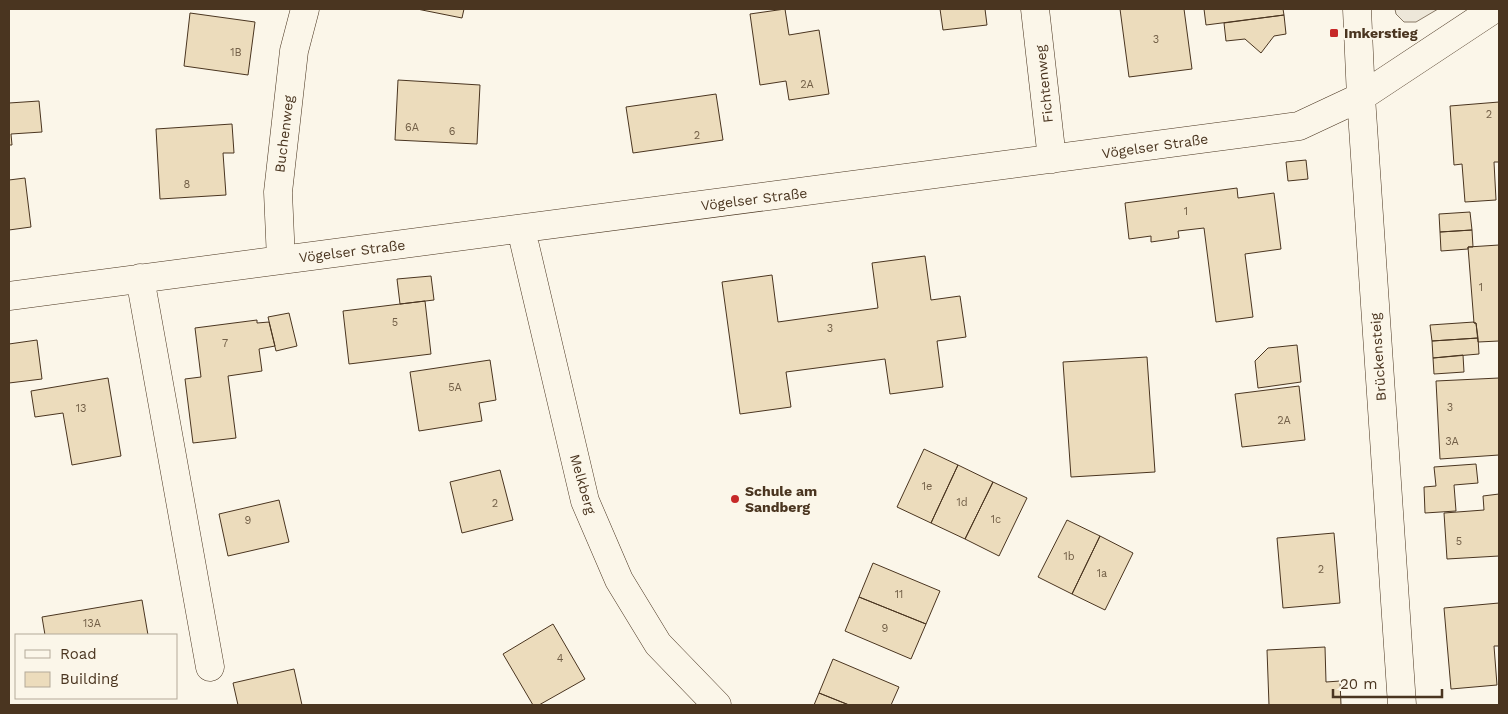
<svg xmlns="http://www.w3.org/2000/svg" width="1508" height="714" font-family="'Work Sans',sans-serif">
<rect width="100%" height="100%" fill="#fbf6e9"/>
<path fill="#ede7d9" stroke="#887966" d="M1395,9H1438L1416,22H1404L1396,14Z"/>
<path fill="#ecdcbc" stroke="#4a3520" d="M417,9H464L462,18Z
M785,9L789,35L819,30L829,94L789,100L786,81L760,85L750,14Z
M940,9H985L987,25L943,30Z
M1120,9H1184L1192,69L1129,77Z
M1204,9H1283L1284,15L1206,25Z
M190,13L255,22L248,75L184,66Z
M1284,15L1286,34L1274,36L1261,53L1245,39L1226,41L1224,23Z
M398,80L480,85L477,144L395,140Z
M716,94L723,140L633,153L626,107Z
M39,101L42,132L11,134L12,145H9V103Z
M1499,102V162H1494L1496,200L1465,202L1462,164L1454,165L1450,106Z
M232,124L234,153H223L226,195L160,199L156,129Z
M1306,160L1308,179L1288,181L1286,162Z
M25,178L31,227L9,230V180Z
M1237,188L1238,198L1274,193L1281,249L1245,254L1253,317L1216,322L1204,228L1178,231L1179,238L1151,242V236L1129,239L1125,203Z
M1470,212L1472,230L1440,232L1439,214Z
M1472,230L1473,247H1468V249L1441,251L1440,232Z
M1499,245V341L1478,342L1476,323H1474L1468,247Z
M925,256L931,300L960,296L966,337L937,341L943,387L890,394L885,359L786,372L791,407L740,414L722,282L772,275L778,322L878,308L872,263Z
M431,276L434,300L400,304L397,279Z
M425,301L431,354L349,364L343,311Z
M289,313L297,346L276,351L268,317Z
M257,320V323L269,322L275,346L259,349L262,371L228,376L236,438L193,443L185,379L201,377L195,328Z
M1474,322V323H1476L1478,338L1432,341L1430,325Z
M1478,338L1479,354L1433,358L1432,341Z
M37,340L42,379L9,383V344Z
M1297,345L1301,382L1258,388L1255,361L1268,348Z
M1463,355L1464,372L1434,374L1433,358Z
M1147,357L1155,472L1071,477L1063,362Z
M490,360L496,400L479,403L482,421L419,431L410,372Z
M108,378L121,456L72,465L63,413L35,417L31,391Z
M1499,378V455L1440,459L1436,381Z
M1299,386L1305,440L1242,447L1235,394Z
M924,449L958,465L931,523L897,507Z
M1476,464L1478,483L1454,485L1456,511L1425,513L1424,487L1436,486L1434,467Z
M958,465L993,482L965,539L931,523Z
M500,470L513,520L462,533L450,482Z
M993,482L1027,498L999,556L965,539Z
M1499,494V556L1447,559L1444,513L1484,510L1483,496Z
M279,500L289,542L228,556L219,514Z
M1067,520L1100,536L1072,594L1038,577Z
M1334,533L1340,603L1283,608L1277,538Z
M1100,536L1133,553L1105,610L1072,594Z
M873,563L940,591L926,624L859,597Z
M859,597L926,624L911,659L845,631Z
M142,600L148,635H45L42,617Z
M1499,603V646H1494L1497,685L1451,689L1444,608Z
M553,624L585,679L539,705H533L503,654Z
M1325,647L1326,682L1340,681L1341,705H1269L1267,650Z
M833,659L899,687L891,705H849L819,693Z
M294,669L302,705H238L233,683Z
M819,693L849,705H814Z"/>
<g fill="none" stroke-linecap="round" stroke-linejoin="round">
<g stroke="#4a3520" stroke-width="29">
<path id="minor" d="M1035,9L1052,159
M1357,9L1361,97L1402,705
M521,229L585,501L619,580L658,644L717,705
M281,260L278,192L294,51L305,9
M140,278L210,667
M9,296L1299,126L1361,97L1494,9"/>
</g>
<use href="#minor" stroke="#fbf6e9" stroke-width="28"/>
</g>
<g fill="#c62828" stroke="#fbf6e9" stroke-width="2">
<rect x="1329" y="28" width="10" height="10" rx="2.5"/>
<circle cx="735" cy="499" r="5"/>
</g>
<g text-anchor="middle" stroke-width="4" stroke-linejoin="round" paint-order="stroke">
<g font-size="11" fill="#725f47">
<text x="1156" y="43">3</text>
<text x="236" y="56">1B</text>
<text x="807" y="88">2A</text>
<text x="1489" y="118">2</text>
<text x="412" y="131">6A</text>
<text x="452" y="135">6</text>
<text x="697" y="139">2</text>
<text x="187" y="188">8</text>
<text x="1186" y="215">1</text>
<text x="1481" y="291">1</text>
<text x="395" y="326">5</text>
<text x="830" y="332">3</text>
<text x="225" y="347">7</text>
<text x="455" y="391">5A</text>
<text x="1450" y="411">3</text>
<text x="81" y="412">13</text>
<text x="1284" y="424">2A</text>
<text x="1452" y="445">3A</text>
<text x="927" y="490">1e</text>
<text x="962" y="506">1d</text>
<text x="495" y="507">2</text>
<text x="996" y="523">1c</text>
<text x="248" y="524">9</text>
<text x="1459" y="545">5</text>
<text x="1069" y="560">1b</text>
<text x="1321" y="573">2</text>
<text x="1102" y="577">1a</text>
<text x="899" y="598">11</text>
<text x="92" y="627">13A</text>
<text x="885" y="632">9</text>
<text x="560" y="662">4</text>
</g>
<g font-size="14" font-weight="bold" fill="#4a3520" stroke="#fbf6e9" text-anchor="start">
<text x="1344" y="38">Imkerstieg</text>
<text x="745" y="496">Schule am<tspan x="745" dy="16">Sandberg</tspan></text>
</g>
<g font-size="14" fill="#4a3520" stroke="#fbf6e9">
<text transform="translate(1044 84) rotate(-96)" y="5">Fichtenweg</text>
<text transform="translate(284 134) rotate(-83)" y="5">Buchenweg</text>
<text transform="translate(1155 146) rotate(-8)" y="5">Vögelser Straße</text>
<text transform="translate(754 199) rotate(-7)" y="5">Vögelser Straße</text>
<text transform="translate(352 251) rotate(-7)" y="5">Vögelser Straße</text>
<text transform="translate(1378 357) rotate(-94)" y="5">Brückensteig</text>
<text transform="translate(583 484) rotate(74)" y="5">Melkberg</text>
</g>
</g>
<rect width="1508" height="714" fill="none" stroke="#4a3520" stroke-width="20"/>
<rect x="15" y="634" width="162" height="65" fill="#fbf6e9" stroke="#b4a999"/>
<rect x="25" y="650" width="25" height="8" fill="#fbf6e9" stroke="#b4a999"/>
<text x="60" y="659" font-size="15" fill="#4a3520">Road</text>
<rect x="25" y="672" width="25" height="15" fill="#ecdcbc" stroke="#b4a999"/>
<text x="60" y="684" font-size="15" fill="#4a3520">Building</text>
<path d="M1333 689v8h109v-8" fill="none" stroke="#4a3520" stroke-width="2.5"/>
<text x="1340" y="689" font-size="15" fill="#4a3520" stroke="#fbf6e9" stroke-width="4" paint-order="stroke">20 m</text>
</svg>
